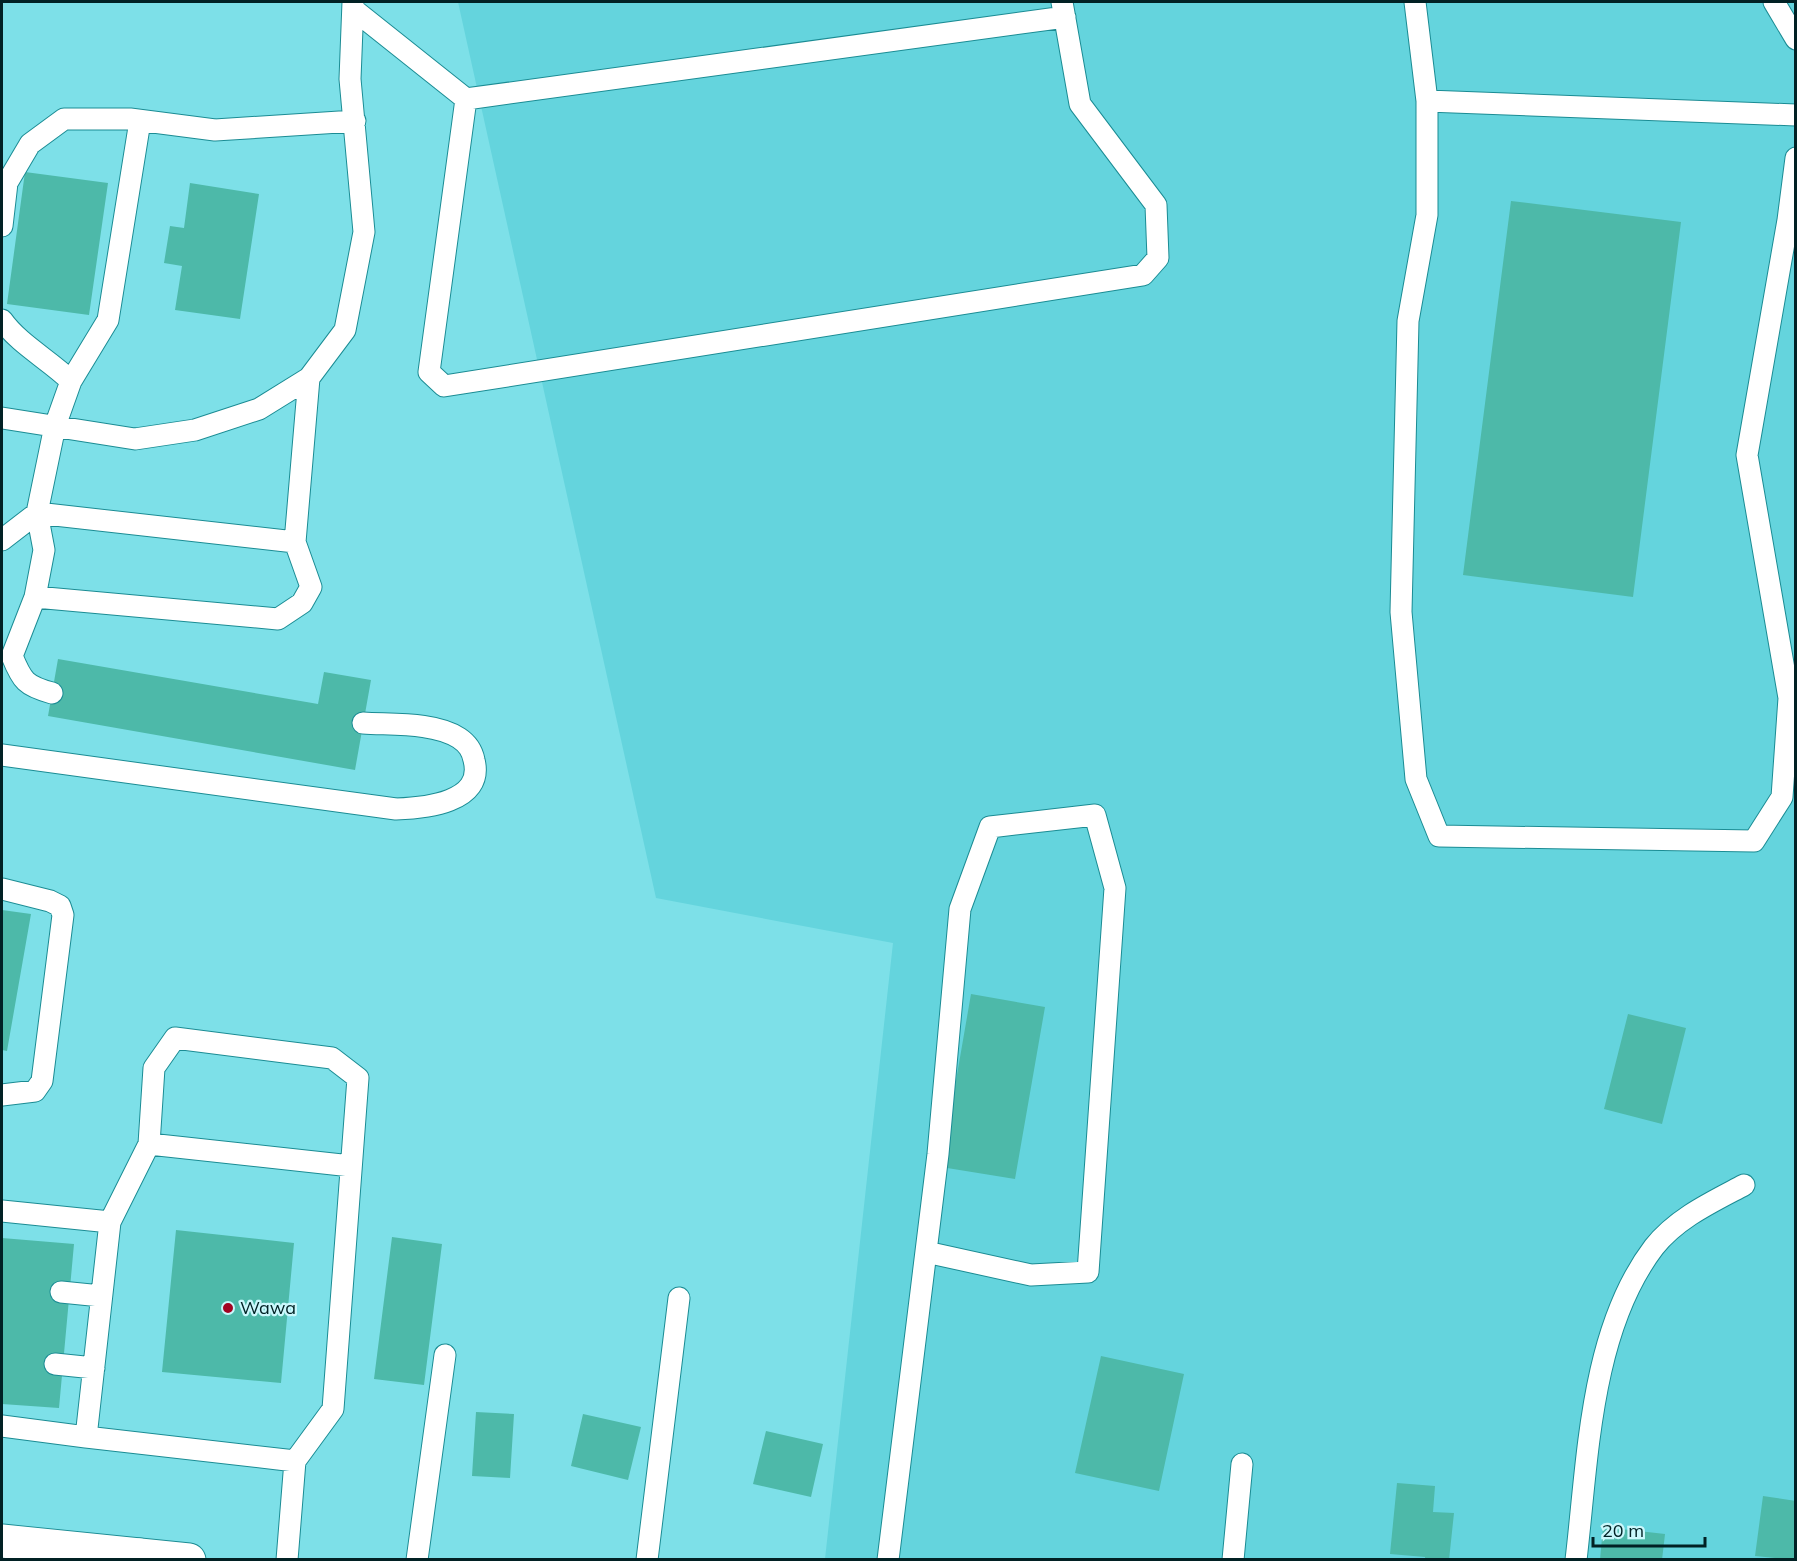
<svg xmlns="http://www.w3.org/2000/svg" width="1797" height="1561" font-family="Mulish,sans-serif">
<rect width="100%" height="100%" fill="#7de0e8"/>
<path fill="#64d4dd" d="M458,2H1795V1559H825L893,943L656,898Z"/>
<path fill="#4db9a9" d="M25,172L108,183L89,315L7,304Z
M190,183L259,194L240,319L175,310L182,266L164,263L170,226L184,228Z
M1511,201L1681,222L1633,597L1463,575Z
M58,659L318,704L324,672L371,680L355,770L48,716Z
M2,910L31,914L7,1051L2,1050Z
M971,994L1045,1007L1015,1179L941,1167Z
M1628,1014L1686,1028L1662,1124L1604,1109Z
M176,1230L294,1243L281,1383L162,1372Z
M392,1237L442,1244L424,1385L374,1379Z
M2,1238L74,1244L59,1408L2,1404Z
M1101,1356L1184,1374L1159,1491L1075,1473Z
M476,1412L514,1414L510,1478L472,1476Z
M583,1414L641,1427L628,1480L571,1466Z
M766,1431L823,1444L811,1497L753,1484Z
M1397,1483L1435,1486L1433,1512L1454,1513L1449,1560H1425V1557L1390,1554Z
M1763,1496L1796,1501V1560L1755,1556Z
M1603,1527L1665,1534L1662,1560H1600Z"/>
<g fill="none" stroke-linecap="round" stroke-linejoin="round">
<g stroke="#1b8c94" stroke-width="23">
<path id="service" d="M1415,2L1427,101V215L1408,321L1401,612L1416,779L1439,836L1754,841L1782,797L1789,698L1747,455L1788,220L1796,158
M1774,2L1796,39
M353,9L466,99L429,372L444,386L1143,275L1158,258L1156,205L1080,104L1062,2
M466,99L1065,17
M1427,101L1796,115
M2,226L7,183L30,144L64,119H130L215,130L355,121
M2,320C19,344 48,359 71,381L55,426L37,513L44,550L35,597L278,619L302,603L311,587L295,542L309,378
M71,381L108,320L140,121
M2,418L135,439L195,430L259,409L309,378L345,330L364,232L350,79L353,2
M2,540L37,513L295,542
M35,597L12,656C22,681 26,686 52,693
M2,755L396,809C424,808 485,803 474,760C472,750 468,744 459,738C434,722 392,725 363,723
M2,889L50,901L60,906L63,915L42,1081L35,1091L2,1095
M2,1211L110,1222L86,1437L295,1461L287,1560
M110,1222L149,1144
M61,1292L101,1296
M55,1364L94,1368
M2,1426L86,1437
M295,1461L333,1409L358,1078L332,1058L175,1038L154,1068L149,1144L351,1166
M417,1560L445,1355
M647,1560L679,1298
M888,1560L938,1154L960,909L990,827L1095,815L1115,888L1088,1272L1031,1275L926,1252
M1233,1560L1242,1464
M1576,1560C1588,1459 1590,1331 1654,1247C1677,1218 1712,1202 1744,1185"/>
</g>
<g stroke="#1b8c94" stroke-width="35">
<path id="tertiary" d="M2,1541L189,1560"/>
</g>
<g stroke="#1b8c94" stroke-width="35">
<path id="trunk" d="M131,1560L140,1555"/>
</g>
<use href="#service" stroke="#fff" stroke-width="21"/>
<use href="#tertiary" stroke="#fff" stroke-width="33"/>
<use href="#trunk" stroke="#fff" stroke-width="33"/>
</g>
<circle fill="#a20322" stroke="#caf8fc" stroke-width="2" cx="228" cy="1308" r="6"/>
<g text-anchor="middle" stroke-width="4.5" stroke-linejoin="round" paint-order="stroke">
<g font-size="18" fill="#012124" stroke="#caf8fc" text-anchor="start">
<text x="240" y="1314">Wawa</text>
</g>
</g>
<rect width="1797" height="1561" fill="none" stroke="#012124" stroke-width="6"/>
<path d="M1593 1537v9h112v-9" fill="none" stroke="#012124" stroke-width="3"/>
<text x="1602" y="1537" font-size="18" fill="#012124" stroke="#caf8fc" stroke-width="4.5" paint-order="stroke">20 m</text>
</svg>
